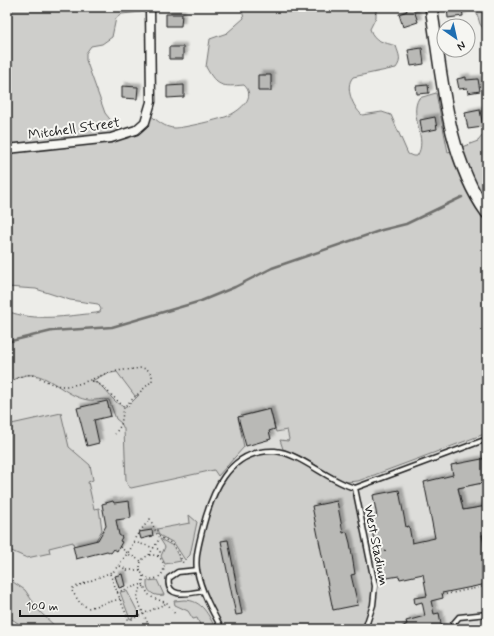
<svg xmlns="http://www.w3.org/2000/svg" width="494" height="636" font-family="Mynerve,sans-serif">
<defs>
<filter id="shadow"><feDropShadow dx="3.5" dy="-3.5" stdDeviation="1" flood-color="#0004"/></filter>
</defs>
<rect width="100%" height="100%" fill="#edede9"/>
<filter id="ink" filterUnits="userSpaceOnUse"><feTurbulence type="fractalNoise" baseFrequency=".025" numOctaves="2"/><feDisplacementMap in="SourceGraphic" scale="8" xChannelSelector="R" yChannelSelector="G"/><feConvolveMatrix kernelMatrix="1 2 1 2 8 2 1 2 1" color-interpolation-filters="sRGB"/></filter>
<g filter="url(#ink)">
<path fill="#ddddda" d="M487,227V629H121L120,626L112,629H58L39,611L25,590L7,578V385L17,377L26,374L95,379L105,374L117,372L135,396Z"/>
<path fill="#cececb" stroke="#757574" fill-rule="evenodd" d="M7,7H143L141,12L122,14L116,18L112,37L102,44L91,46L86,53V60L105,113L124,137L150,115C158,121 165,128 175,128C183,128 223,119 230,115C240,110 257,97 244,85C222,87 217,87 206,67L210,39L227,33L244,18L241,7H376V17L370,29C374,42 384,42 396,46C399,55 402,60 396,68L353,77C344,87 353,107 362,115L382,112L391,115L408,154L413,156H417C429,139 408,116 419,98L436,93L448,152L478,141L487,130V433L358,481L346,482L341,480L302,457L283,449L280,440L288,441L289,439L287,430L276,432L270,409L238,417L244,447L218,476L214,470L131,488L128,486L126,481L124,429L121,423L116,419L109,400C102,398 95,401 88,400C57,395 40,357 7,385V311C35,322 67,316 96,313L100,312L101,309L98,304L70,300L36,289L7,287ZM117,372L135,396L139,395L127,407C112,406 106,384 92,381L105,374Z
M475,7H487V34L480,24Z
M61,413L69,447L90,465L93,480L88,482L94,509L99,508L102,530L95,542L74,547L73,542L49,548L50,553L27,558L7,549V425Z
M265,452L287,454L355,488L375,595L365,629H222C212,611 201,590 197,570C194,548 211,497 221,478C230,464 249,455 265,452Z
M487,482V506L463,510L458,488Z
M189,515L197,522L190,555L185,560L174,543L159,535L157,529L190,523Z
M160,539L173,546L181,561L165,564L161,556L165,547Z
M7,578L25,590L39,611L58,629H27L7,616Z
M157,580L164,595C154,597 146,592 147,581Z
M127,591L139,614L130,619L120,592Z
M184,600C203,600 208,615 216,629H202L197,618L193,619L188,611L175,605L174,601Z"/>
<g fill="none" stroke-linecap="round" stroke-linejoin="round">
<path stroke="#6f6f6d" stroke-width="2.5" d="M7,342L52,331L112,327L201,301L235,287L272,268L382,230L406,224L462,197"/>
</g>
<path fill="#b9b9b6" stroke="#1c1c1c" filter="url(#shadow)" d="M406,7H413L418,22L403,27L399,14L407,11Z
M447,7H462L463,16L448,18Z
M166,14H182L181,26H166Z
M169,47H183V59H169Z
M422,48L424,64L411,66L408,50Z
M258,75H271V91H258Z
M466,77V80L478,79L480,91L468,93L467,88L459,89L457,79Z
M184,85V97L167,98V86Z
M428,85L429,93L417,94L416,86Z
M122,86L138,87L137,99L122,98Z
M480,110L483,127L468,129L465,113Z
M435,117L437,129L422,132L420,120Z
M107,401L111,416L94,420L99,443L87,446L77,408Z
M270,409L275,429L269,431L271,439L246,446L238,417Z
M487,458V482L458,488L463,510L487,506V534L482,535L487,559V584L442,593L443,598L431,601L434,614L439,613L442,629H399L407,624L406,621L425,616L422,602L415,604L414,598L427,596L423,574L400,579L399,576L381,579L370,519L377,517L373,495L399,490L406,527L409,526L412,543L435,538L424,482L453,475L451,465Z
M113,501L114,503L129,501L131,518L116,520L119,535L122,537L120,541L122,542L117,551L114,549L111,553L107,551L76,559L73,546L98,540L106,526L102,504Z
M337,501L343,533L347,532L350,543L355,574L351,575L358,605L333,610L312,506Z
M152,530L153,536L141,539L139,532Z
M228,540L242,614L236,615L221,541Z
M122,574L125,586L119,588L115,576Z"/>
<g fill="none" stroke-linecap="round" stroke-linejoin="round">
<g stroke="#1c1c1c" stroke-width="7">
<path id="lane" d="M355,488L375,586L373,605L365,629
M197,570L178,572L169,578C165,600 191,593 203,591
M222,629C212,611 201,591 197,570C195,557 199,544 202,531C211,494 228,449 275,451C300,453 328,481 355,488L487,439
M453,629V624L459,617L487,614"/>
</g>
<g stroke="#1c1c1c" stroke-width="11">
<path id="street" d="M7,149L111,138L136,130L145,122L151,102L150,7"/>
</g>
<g stroke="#1c1c1c" stroke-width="14">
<path id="secondary" d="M431,7C442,74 446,156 487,213"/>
</g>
<path stroke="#1c1c1c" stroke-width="1.5" stroke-dasharray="1 3" stroke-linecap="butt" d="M92,381L101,385L124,407
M7,385C36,361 40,387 66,386C80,385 92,379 105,374C116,370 129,370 141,368L147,369L152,375V381L124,407L121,425L115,434
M134,542L158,549L160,552L158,556
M120,547L130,555L141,561
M373,553L387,551
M140 567a12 12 0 1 1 24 0a12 12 0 1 1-24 0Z
M149,555L160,538
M120,566L127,570H140
M110,574L128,619H132L167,603
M143,576V584L148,594L153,598L167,603L175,614
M144,586L139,590L137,599L149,626
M117,592L143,584
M442,595L487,586
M120,599L88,608L80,603L72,591L73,588L114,571L130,550L136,536L150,519L158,536L171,543L177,550L184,565"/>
<use href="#lane" stroke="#f6f6f2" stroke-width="4"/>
<use href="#street" stroke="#f6f6f2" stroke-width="8"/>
<use href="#secondary" stroke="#f6f6f2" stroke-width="11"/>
</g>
</g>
<g text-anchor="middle" stroke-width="4" stroke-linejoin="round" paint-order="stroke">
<g font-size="14" fill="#1c1c1c" stroke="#f6f6f2">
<text transform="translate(74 128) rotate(-8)" y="5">Mitchell Street</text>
<text transform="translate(377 545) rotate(79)" y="5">West Stadium</text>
</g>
</g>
<rect width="494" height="636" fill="none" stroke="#f6f6f2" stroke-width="24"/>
<rect x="12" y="12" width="470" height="612" fill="none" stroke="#1c1c1c" stroke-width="1.5" filter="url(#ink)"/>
<g transform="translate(456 38) rotate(146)"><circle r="19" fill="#f6f6f2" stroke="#9f9f9c"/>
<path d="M0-3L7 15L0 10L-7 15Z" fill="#1f6fb2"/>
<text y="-6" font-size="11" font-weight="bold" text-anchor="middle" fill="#1c1c1c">N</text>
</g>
<path d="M20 610v6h117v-6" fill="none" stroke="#1c1c1c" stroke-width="2"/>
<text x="26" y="610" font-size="12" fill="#1c1c1c" stroke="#f6f6f2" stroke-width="3" paint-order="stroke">100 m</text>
</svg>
